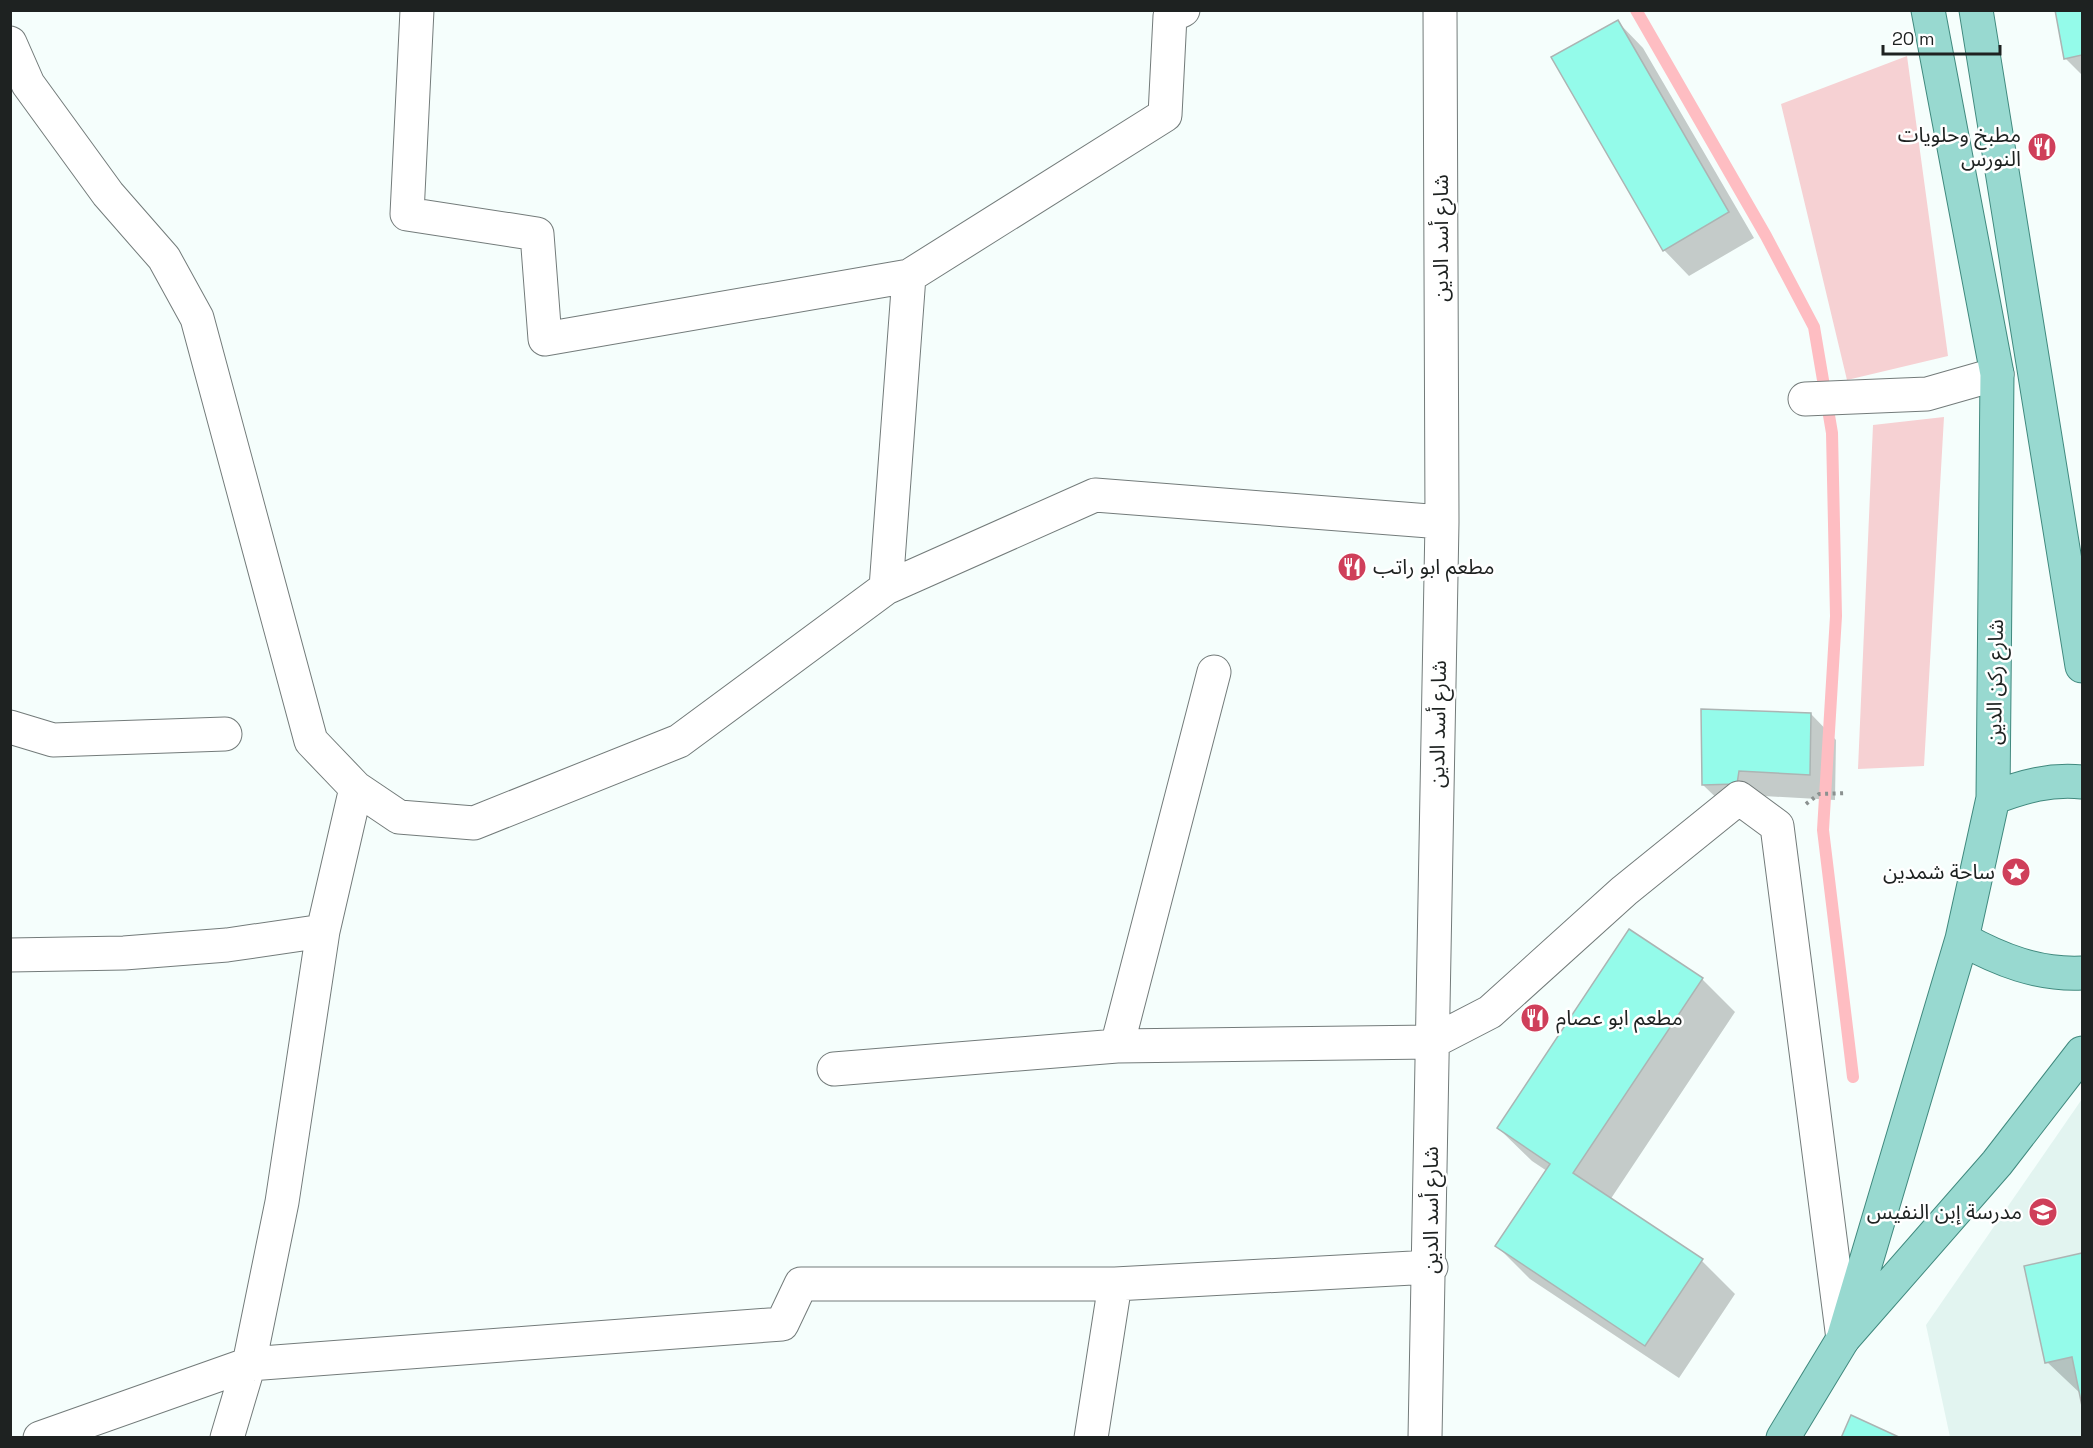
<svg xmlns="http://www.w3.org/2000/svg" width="2093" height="1448" font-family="'Space Grotesk','Noto Sans Arabic',sans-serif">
<rect width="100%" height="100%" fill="#f5fefc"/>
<path fill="#e2f4f0" d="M2082,1099V1437H1950L1926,1325Z"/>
<path fill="#f6d1d3" d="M1907,56L1948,356L1847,380L1781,104Z
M1944,417L1924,766L1858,769L1873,425Z"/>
<path fill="#0003" d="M2057,10H2082V75L2065,58Z
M1618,22L1643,48L1754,238L1689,276L1664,250Z
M1811,714L1836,740L1835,800L1764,796L1729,810L1703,785Z
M1702,979L1735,1012L1610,1200L1702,1261L1735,1294L1679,1378L1530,1279L1497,1246L1547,1171L1532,1161L1498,1128Z
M2082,1255V1399V1395L2047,1362L2026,1267Z"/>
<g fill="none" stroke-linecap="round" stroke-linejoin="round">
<path stroke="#febdc2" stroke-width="12" d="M1636,10L1766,236L1814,327L1832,433L1836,616L1823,830L1853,1077"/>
</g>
<path fill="#94fbea" stroke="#acb4b3" stroke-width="1.5" d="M2055,10H2082V55L2064,59Z
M1618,20L1729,212L1663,251L1551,57Z
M1701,709L1811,713L1810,775L1739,771L1737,784L1702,785Z
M1629,929L1703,978L1573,1173L1703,1259L1645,1346L1495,1246L1550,1164L1497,1128Z
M2082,1253V1406L2072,1357L2045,1363L2024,1266Z
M1851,1415L1901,1438H1841Z"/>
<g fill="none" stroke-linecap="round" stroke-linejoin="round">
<g stroke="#737b7a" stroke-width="35">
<path id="minor" d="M417,10L407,214L537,234L545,339L909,276
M10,43L28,84L108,194L164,258L197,318L311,741L356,788L399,817L474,823L679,741L886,588L1095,495L1442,522
M1805,399L1927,394L1997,374
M886,588L909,276L1165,115L1170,16L1183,10
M10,727L53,740L225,734
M10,955L124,953L227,945L323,931
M1117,1046L1214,672
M834,1069L1117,1046L1432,1042L1490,1012L1624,891L1739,798L1777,826L1843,1339
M40,1438L249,1364L782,1324L801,1284H1115
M227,1438L249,1364L282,1202L323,931L356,788
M1091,1438L1115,1284L1431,1267
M1425,1438L1442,522L1440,10"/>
</g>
<g stroke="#40897e" stroke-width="35">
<path id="major" d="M1976,10L2082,666
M1993,798C2024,786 2050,779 2082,782
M1962,939C2000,960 2038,975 2082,973
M1843,1339L1962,939L1993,798L1997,374L1928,10
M1783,1438L1843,1339L1997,1163L2082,1053"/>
</g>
<path stroke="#8b9190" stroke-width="4" stroke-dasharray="3 4.5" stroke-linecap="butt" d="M1806,804L1819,794L1847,793"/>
<use href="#minor" stroke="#fff" stroke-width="33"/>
<use href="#major" stroke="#98d9d0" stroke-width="33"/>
</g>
<defs>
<g id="restaurant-disc" transform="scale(1.5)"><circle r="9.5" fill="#cf3f5a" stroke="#fff"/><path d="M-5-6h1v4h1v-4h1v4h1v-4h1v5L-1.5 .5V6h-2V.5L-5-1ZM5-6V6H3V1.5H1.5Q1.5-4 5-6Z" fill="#fff"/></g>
<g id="sight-disc" transform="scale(1.5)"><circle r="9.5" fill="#cf3f5a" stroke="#fff"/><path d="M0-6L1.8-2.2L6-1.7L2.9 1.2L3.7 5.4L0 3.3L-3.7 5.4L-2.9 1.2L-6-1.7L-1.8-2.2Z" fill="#fff"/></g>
<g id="school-disc" transform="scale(1.5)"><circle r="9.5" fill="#cf3f5a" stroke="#fff"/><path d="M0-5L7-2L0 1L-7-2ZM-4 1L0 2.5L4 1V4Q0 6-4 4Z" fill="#fff"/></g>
</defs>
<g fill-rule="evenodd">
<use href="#restaurant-disc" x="2042" y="147"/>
<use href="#restaurant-disc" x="1352" y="567"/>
<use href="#sight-disc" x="2016" y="872"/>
<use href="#restaurant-disc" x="1535" y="1018"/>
<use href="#school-disc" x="2043" y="1212"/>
</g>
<g text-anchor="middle" stroke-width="5" stroke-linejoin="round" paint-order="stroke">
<g font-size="21" fill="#1e2221" stroke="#fff" text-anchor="end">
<text x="2021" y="142">مطبخ وحلويات<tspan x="2021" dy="24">النورس</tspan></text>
<text x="1373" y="574" text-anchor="start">مطعم ابو راتب</text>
<text x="1995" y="879">ساحة شمدين</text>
<text x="1556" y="1025" text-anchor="start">مطعم ابو عصام</text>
<text x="2022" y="1219">مدرسة إبن النفيس</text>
</g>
<g font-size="21" fill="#1e2221" stroke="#fff">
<text transform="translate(1441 238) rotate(-90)" y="7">شارع أسد الدين</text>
<text transform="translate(1995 682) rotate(-89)" y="7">شارع ركن الدين</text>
<text transform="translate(1438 724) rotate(-89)" y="7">شارع أسد الدين</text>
<text transform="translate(1431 1210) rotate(-90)" y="7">شارع أسد الدين</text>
</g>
</g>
<rect width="2093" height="1448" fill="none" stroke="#1e2221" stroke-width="24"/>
<path d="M1883 45v9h117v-9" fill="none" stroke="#1e2221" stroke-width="3"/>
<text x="1892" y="45" font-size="18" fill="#1e2221" stroke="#ffffff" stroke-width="4.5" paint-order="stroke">20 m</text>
</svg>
